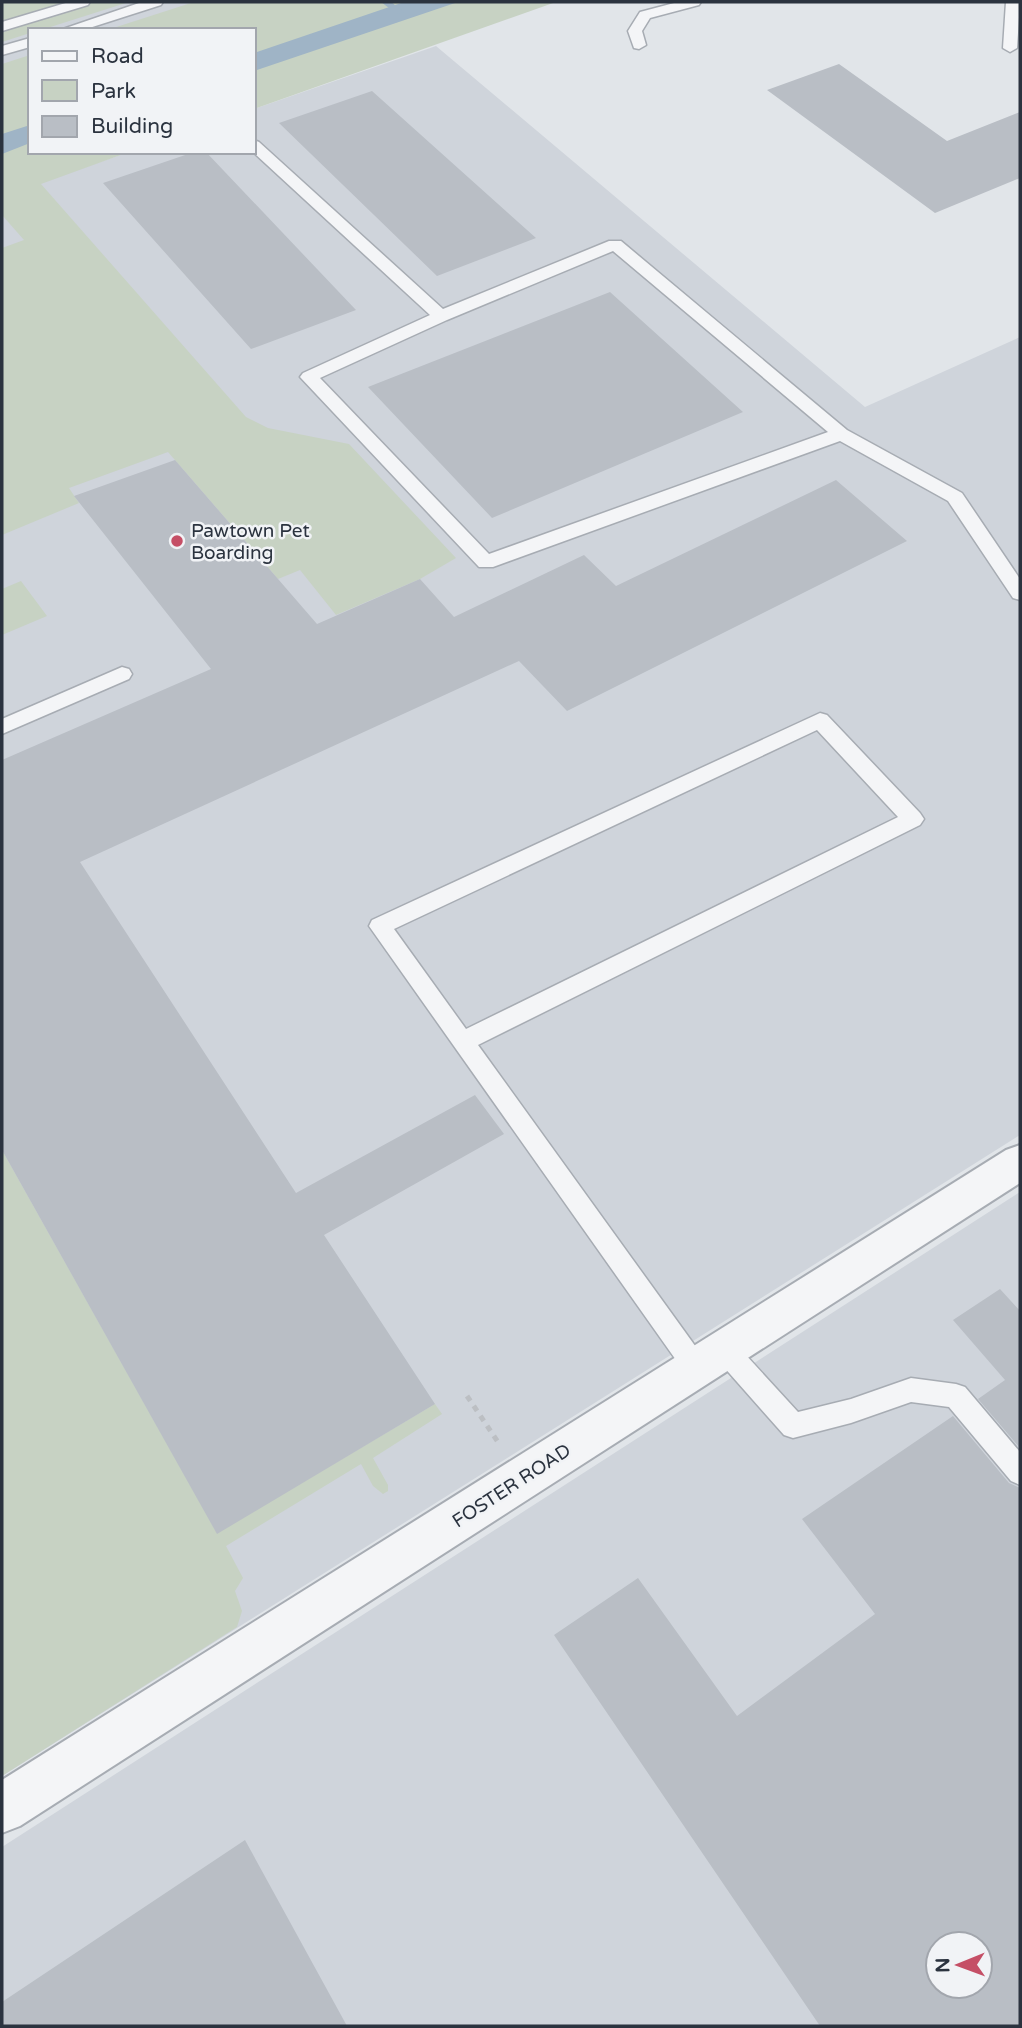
<svg xmlns="http://www.w3.org/2000/svg" width="1022" height="2028" font-family="'Varela Round',sans-serif">
<rect width="100%" height="100%" fill="#e1e5e9"/>
<path fill="#cfd4db" fill-rule="evenodd" d="M2,2H290L205,30H30V87L2,97Z
M436,46L865,407L1020,337V1135L2,1776V196L129,152H254V109Z
M1020,1192V2026H2V1847ZM938,1944H980V1986H938Z"/>
<path fill="#c7d2c3" d="M2,2H129L41,30H30V33L2,42Z
M194,2H556L254,109V30H107Z
M30,55V152H129L41,184L246,417L268,428L349,444L456,558L420,579L336,615L300,570L278,579L168,452L69,488L79,503L2,535V248L24,240L2,215V64Z
M21,581L47,616L2,635V589Z
M2,1150L217,1533L435,1404L442,1414L373,1458L388,1485V1491L383,1494L373,1486L361,1464L226,1546L243,1578L235,1591L242,1611L237,1627L2,1776Z"/>
<path fill="#9fb4c6" d="M404,2H458L254,71V53Z
M30,125V143L2,154V134Z"/>
<g fill="none" stroke-linecap="round" stroke-linejoin="round">
<path fill="#9fb4c6" fill-rule="evenodd" d="M381,2H391L404,12L397,14Z"/>
</g>
<path fill="#b9bec5" fill-rule="evenodd" d="M839,64L947,141L1020,112V178L935,213L767,90Z
M372,91L536,238L437,276L279,123Z
M194,152H206L356,310L251,349L103,183Z
M610,292L743,412L492,518L368,387Z
M175,460L317,624L420,579L454,617L584,555L616,586L836,480L907,541L567,711L519,661L80,862L296,1193L475,1095L504,1134L324,1235L435,1404L217,1534L2,1150V760L211,669L74,496Z
M1000,1289L1020,1311V1448L978,1399L1005,1380L953,1320Z
M953,1416L1009,1483L1020,1488V2026H820L554,1635L638,1578L737,1716L875,1614L802,1519ZM938,1944H980V1986H938Z
M245,1840L347,2026H2V2002Z"/>
<g fill="none" stroke-linecap="round" stroke-linejoin="round">
<g stroke="#a7acb3" stroke-width="3">
<path id="lane" d="M69,2H90L88,5L2,31V22Z
M142,2H163L161,5L83,30H60Z
M678,2H701L699,5L650,18L642,31L646,45L639,49L634,48L628,31L640,12Z
M1006,2H1020L1017,48L1010,52L1003,48Z
M30,38V47L2,55V46Z
M254,140L259,142L443,309L609,241H621L847,430L962,493L1020,579V600L1013,598L948,501L840,441L493,567H479L300,377L303,373L430,315L253,152ZM613,251L828,432L489,554L320,378L447,320Z
M122,667L129,669L132,674L129,679L2,734V719Z
M820,713L827,715L920,813L924,819L920,825L478,1045L706,1361L710,1369L706,1377L697,1381L688,1377L369,926L372,920ZM817,730L898,817L466,1029L394,929Z
M724,1337L733,1341L798,1412L851,1399L911,1378L956,1384L965,1387L1020,1452V1485L1011,1481L949,1407L911,1402L851,1423L793,1438L784,1435L715,1357L711,1349L715,1341Z"/>
</g>
<g stroke="#a7acb3" stroke-width="4">
<path id="street" d="M1020,1145V1183L20,1826L2,1833V1780L1006,1150Z"/>
</g>
<path stroke="#bcbfc3" stroke-width="5" stroke-dasharray="6 6" stroke-linecap="butt" d="M467,1396L498,1442"/>
<use href="#lane" fill="#f4f5f7" fill-rule="evenodd"/>
<use href="#street" fill="#f4f5f7" fill-rule="evenodd"/>
</g>
<circle fill="#c54f66" stroke="#f1f3f6" stroke-width="2.5" cx="177" cy="541" r="7"/>
<g text-anchor="middle" stroke-width="5" stroke-linejoin="round" paint-order="stroke">
<g font-size="19" fill="#2b333f" stroke="#f1f3f6" text-anchor="start">
<text x="191" y="537">Pawtown Pet<tspan x="191" dy="22">Boarding</tspan></text>
</g>
<g font-size="19" fill="#2b333f" stroke="#f1f3f6">
<text transform="translate(511 1485) rotate(-33)" y="7">FOSTER ROAD</text>
</g>
</g>
<rect width="1022" height="2028" fill="none" stroke="#2b333f" stroke-width="7"/>
<rect x="28" y="28" width="228" height="126" fill="#f1f3f6" stroke="#a2a6ad" stroke-width="2"/>
<rect x="42" y="51" width="35" height="10" fill="#f4f5f7" stroke="#a2a6ad" stroke-width="2"/>
<text x="91" y="63" font-size="21" fill="#2b333f">Road</text>
<rect x="42" y="80" width="35" height="21" fill="#c7d2c3" stroke="#a2a6ad" stroke-width="2"/>
<text x="91" y="98" font-size="21" fill="#2b333f">Park</text>
<rect x="42" y="116" width="35" height="21" fill="#b9bec5" stroke="#a2a6ad" stroke-width="2"/>
<text x="91" y="133" font-size="21" fill="#2b333f">Building</text>
<g transform="translate(959 1965) rotate(269)"><circle r="33" fill="#f1f3f6" stroke="#a2a6ad" stroke-width="2"/>
<path d="M0-5L12 26L0 18L-12 26Z" fill="#c54f66"/>
<text y="-10" font-size="19" font-weight="bold" text-anchor="middle" fill="#2b333f">N</text>
</g>
</svg>
